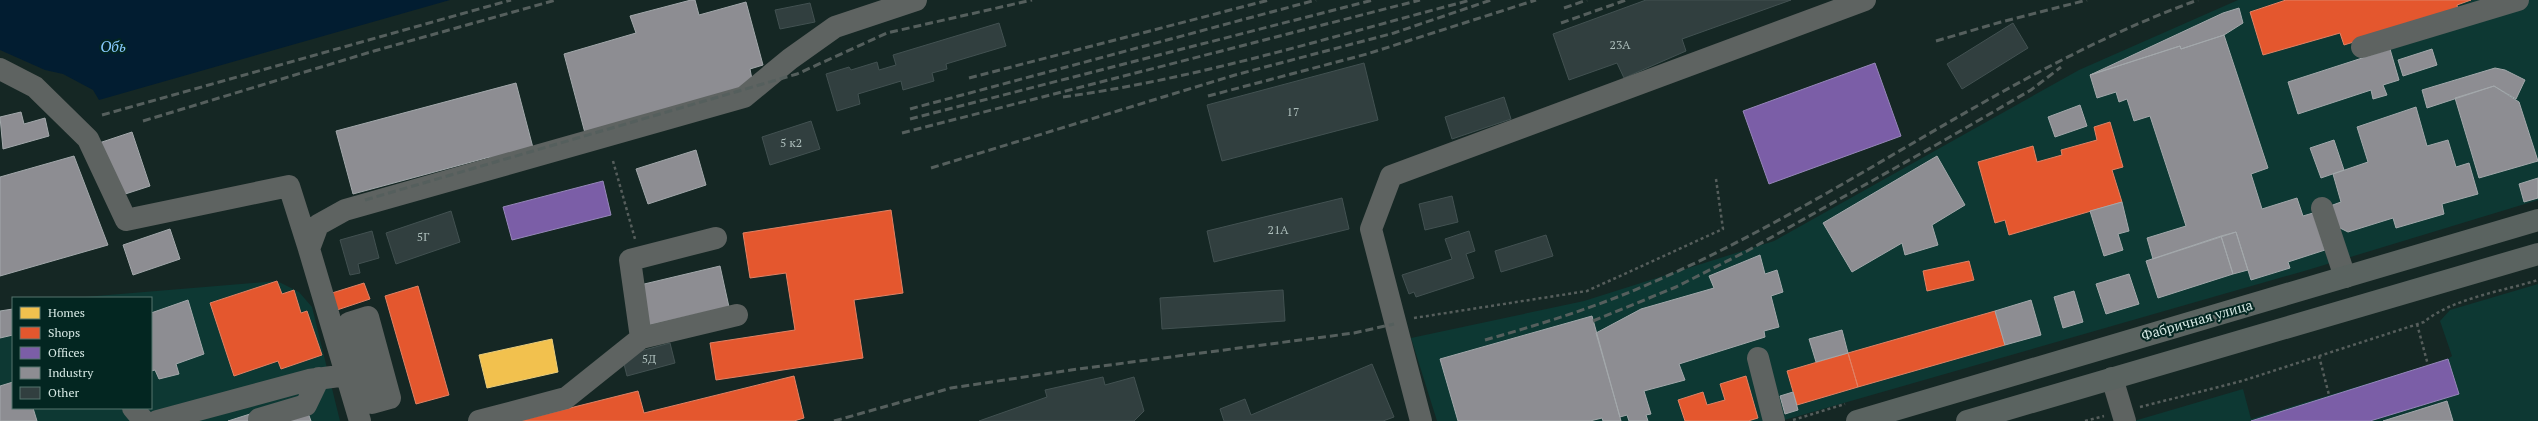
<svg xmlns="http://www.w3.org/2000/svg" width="2538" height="421" font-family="'PT Serif',serif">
<rect width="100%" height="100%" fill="#152724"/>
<path fill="#0d3833" d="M2238,0H2538V200L2311,269L1781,421H1437L1411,338L1584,301L1774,241L2079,70Z
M277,281L299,292L312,307L340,421H0V311L13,309V408H151V298H72Z
M2538,284V421H2134L2243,389L2251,419L2448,359L2452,356L2440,321L2450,310Z"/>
<path fill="#021d31" d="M0,0H450L99,100L93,90L63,74L45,70L0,50Z"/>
<path fill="#f2c14e" stroke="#eacd7b" d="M552,339L558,372L487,388L479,355Z"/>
<path fill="#e4572e" stroke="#e08265" d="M2286,0H2471L2457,5L2458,10L2344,45L2340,33L2263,55L2250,12Z
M2110,122L2123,167L2112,170L2122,202L2009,235L2005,220L1995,223L1978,162L2033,146L2037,162L2062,155L2061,150L2097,140L2094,127Z
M891,210L903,293L854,300L863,358L716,380L710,343L795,330L786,273L750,278L743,233Z
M1969,261L1974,280L1927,291L1923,271Z
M277,281L282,294L294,290L301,313L307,311L322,355L281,369L278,361L234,376L210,303Z
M364,283L370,299L337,310L332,293Z
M418,286L449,395L416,404L385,296Z
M1995,311L2005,345L1858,387L1848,353Z
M1848,353L1858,387L1797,405L1787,371Z
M794,376L804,418L794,421H518L638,391L644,413Z
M1746,376L1758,418L1748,421H1685L1678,400L1703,392L1707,405L1725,400L1720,384Z"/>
<path fill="#7b5ea7" stroke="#9687b9" d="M1875,63L1901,136L1769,184L1743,111Z
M603,181L611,215L512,240L503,207Z
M2448,359L2459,394L2370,421H2251Z"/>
<path fill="#8d8d92" stroke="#a3a8ab" d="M691,0H695L699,15L746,2L763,65L750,69L753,85L585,133L564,54L636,33L630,16Z
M2239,8L2243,23L2224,35L2181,49L2180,46L2090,75L2223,13Z
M2224,35L2268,168L2251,174L2262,209L2297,198L2303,216L2313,213L2325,250L2288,262L2290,268L2251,280L2236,232L2153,259L2147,238L2186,226L2150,116L2134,121L2127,99L2119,102L2116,92L2097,98L2090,75L2180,46L2181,49Z
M2390,49L2399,80L2383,85L2387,95L2373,99L2371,90L2298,114L2288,82Z
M2432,49L2437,65L2403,76L2398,60Z
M2495,68L2505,70L2525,80L2516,99L2494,86L2427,108L2422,90Z
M516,83L537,163L494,174L490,157L353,194L336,131Z
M2494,86L2519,102L2538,161L2479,178L2455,98Z
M2080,105L2087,126L2055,137L2048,117Z
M2416,107L2427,146L2448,140L2456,167L2469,163L2478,194L2442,204L2444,214L2396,228L2393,218L2348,232L2336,226L2330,206L2341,202L2333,174L2368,162L2357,127Z
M21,112L24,124L45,118L49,136L3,149L0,117Z
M132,132L150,186L116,197L99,143Z
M2334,140L2344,170L2321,178L2310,148Z
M696,150L706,185L648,204L636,169Z
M74,156L108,245L0,276V177Z
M1937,156L1965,205L1932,225L1938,245L1905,255L1902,243L1852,272L1823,223Z
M2538,178V198L2524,202L2519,184Z
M2122,202L2129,231L2118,234L2123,250L2104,256L2090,211Z
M170,229L180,259L133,275L123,245Z
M2236,232L2248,270L2233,274L2221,236Z
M2221,236L2233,274L2158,298L2146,261Z
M1760,255L1765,274L1777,270L1783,292L1771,296L1779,327L1764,331L1765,337L1679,364L1685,380L1644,391L1651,414L1646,415L1648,421H1629L1627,415L1620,417L1596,333L1641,309L1714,288L1709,276Z
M720,266L729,307L649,325L640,285Z
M2129,274L2139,304L2106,314L2096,284Z
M2074,291L2083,322L2063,328L2054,297Z
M188,300L204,354L176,364L179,374L159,379L155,370L151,371V313Z
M2031,300L2041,335L2005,345L1995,311Z
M13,309V335L0,338V311Z
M1592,316L1621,421H1603L1602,418L1590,421H1458L1440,359Z
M1842,330L1848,353L1816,362L1809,339Z
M13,382V408H33L37,421H0V386Z
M1793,392L1798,410L1785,414L1780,396Z
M2447,401L2453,421H2383Z
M308,413L311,421H289Z
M250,414L252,421H228Z"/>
<path fill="#313f3f" stroke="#425151" d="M1646,0H1791L1682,39L1686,51L1624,78L1617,63L1569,80L1553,34Z
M810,3L815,22L780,29L775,10Z
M999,23L1006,46L946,64L947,69L932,73L934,81L903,90L901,81L858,94L860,104L837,111L826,74L849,67L851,70L877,62L879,70L896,65L893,55Z
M2013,23L2028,48L1962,89L1947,64Z
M1364,63L1378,120L1222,161L1207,105Z
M1504,97L1511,119L1452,139L1445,117Z
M811,121L820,149L770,165L762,137Z
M1452,196L1458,222L1425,230L1419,204Z
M1342,198L1349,229L1214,262L1207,231Z
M451,211L460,242L396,264L386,233Z
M372,231L379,258L358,264L360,273L350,275L340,240Z
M1469,231L1475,251L1466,254L1474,278L1416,297L1414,292L1409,294L1402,275L1452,259L1445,239Z
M1546,235L1553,256L1501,272L1495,251Z
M1283,290L1285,321L1162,329L1160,298Z
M670,343L675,363L627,376L622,356Z
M1372,364L1394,417L1383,421H1224L1220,409L1245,399L1251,415Z
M1103,377L1105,385L1134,377L1144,411L1134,421H979L1047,397L1045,390Z"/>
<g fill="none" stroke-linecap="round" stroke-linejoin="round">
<path stroke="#565e5c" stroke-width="2.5" stroke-dasharray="3 3" stroke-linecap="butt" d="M613,161L635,239
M1414,318L1587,291L1723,229L1716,179
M2417,324L2428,365
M2319,356L2329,395
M2140,407L2242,381L2424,322C2451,299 2503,291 2538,280
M1793,420L1845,404
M2085,421L2104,416"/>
<path stroke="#5e6361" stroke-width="22" d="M2362,47L2518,0
M0,69L35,87L88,139L126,220L289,186L309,249
M2322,208L2345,277
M368,317L390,398L372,403L349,323Z
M641,338L630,260L716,238
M1758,358L1774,421
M2112,378L2125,421
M133,408L144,421
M259,419L306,405L319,378
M157,421L309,380L347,375
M360,421L309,249L318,225L345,210L744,97L790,59L835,27L916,0
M479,421L566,398L641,338L737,315
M1421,421L1371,229L1391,176L1865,0"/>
<path stroke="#5a6360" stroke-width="22" d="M1857,421L2538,220
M1967,421L2538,254"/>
<path stroke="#555f5d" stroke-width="3" stroke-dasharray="8 4" stroke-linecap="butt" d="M1564,8L1587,0
M1561,23L1626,0
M1936,41L2001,22L2087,0
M969,78L1269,0
M1208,96L1367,54L1536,0
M1063,97C1202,78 1336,35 1471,0
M910,109L1316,0
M102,115L511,0
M910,119L1373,0
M143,121L374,51L556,0
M902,133L1420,0
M931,168L1235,75L1394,33L1491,0
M365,200L797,74L887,33L1032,0
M1593,321L1676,287L1747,251L1936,145L2031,90L2061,67
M1485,340C1541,324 1597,307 1651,283C1838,203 2006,69 2198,0
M834,421L951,388L1071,370L1354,333L1394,324"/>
</g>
<g text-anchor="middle" stroke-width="4" stroke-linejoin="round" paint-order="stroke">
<g font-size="12" fill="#adbebb">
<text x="1620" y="49">23А</text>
<text x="1293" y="116">17</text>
<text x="791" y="147">5 к2</text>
<text x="1278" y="234">21А</text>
<text x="423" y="241">5Г</text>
<text x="649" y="363">5Д</text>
</g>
<g font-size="14" fill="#d6e8e4" stroke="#032621">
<text transform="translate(2197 320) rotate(-16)" y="5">Фабричная улица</text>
</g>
<g font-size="15" font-style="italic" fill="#88cafe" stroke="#032621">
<text x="113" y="52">Обь</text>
</g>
</g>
<rect x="12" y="297" width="140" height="112" fill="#032621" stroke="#57746f"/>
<rect x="20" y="307" width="20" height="12" fill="#f2c14e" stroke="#57746f"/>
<text x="48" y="317" font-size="12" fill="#d6e8e4">Homes</text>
<rect x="20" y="327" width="20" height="12" fill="#e4572e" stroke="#57746f"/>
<text x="48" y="337" font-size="12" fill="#d6e8e4">Shops</text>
<rect x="20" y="347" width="20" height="12" fill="#7b5ea7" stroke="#57746f"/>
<text x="48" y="357" font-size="12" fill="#d6e8e4">Offices</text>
<rect x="20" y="367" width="20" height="12" fill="#8d8d92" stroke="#57746f"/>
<text x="48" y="377" font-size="12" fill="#d6e8e4">Industry</text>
<rect x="20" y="387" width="20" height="12" fill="#313f3f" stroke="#57746f"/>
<text x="48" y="397" font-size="12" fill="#d6e8e4">Other</text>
</svg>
